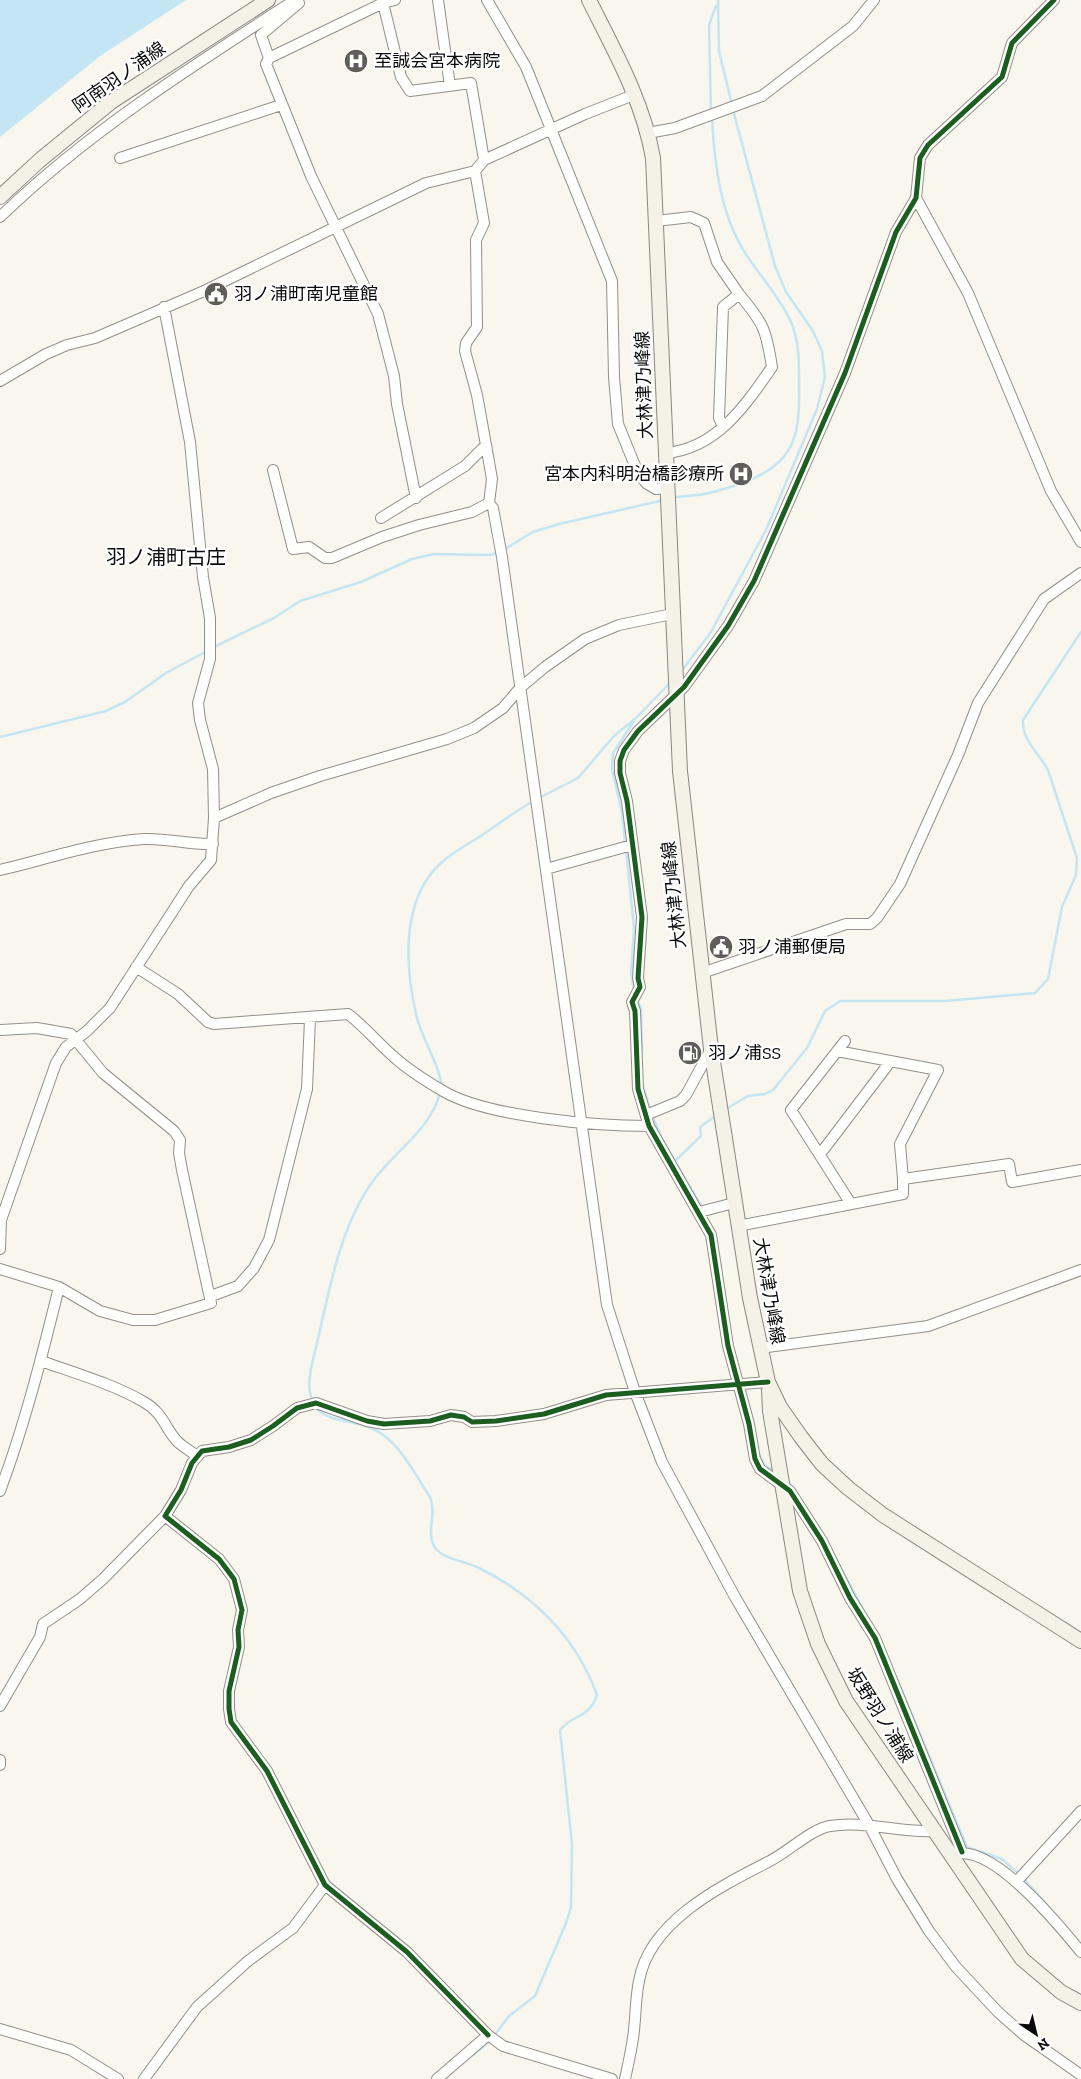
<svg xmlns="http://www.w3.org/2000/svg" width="1081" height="2079" font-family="'Zilla Slab','Noto Sans JP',serif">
<rect width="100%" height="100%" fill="#f9f6ed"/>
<path fill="#c4e5f3" d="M0,0H186L100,56L0,137Z"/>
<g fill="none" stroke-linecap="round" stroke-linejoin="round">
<path stroke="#c4e5f3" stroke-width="2.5" d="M718,0L719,51L732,105
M711,112L709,25L716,6
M672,498C680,496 689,496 698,495C713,493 728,488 742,483C792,465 800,440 799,389C799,366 800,343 791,322C776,289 748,265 734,232C718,197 714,155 712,117
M503,550L533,532L559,524L664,500
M212,648L274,618L300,601L361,582L412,559L434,554L491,555L498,552
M680,673L711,632L766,530L817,409L825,377L822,351L813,331L786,292L775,266L733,110
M0,737L106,711L125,702L166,673L207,651
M539,798L578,778L614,736L636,718L671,682
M625,843L622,813L612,769L613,753L634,721
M626,849L634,928L631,974L634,990
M637,1000L641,1008L642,1051
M642,1082L650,1110
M442,1086C438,1061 423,1041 417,1018C405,969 400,900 441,863C452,852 469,844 482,835C499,824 515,811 532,802
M726,1109L748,1096L765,1094L773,1090L807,1048L825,1011L840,1001H945L1035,993L1048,979L1062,907L1076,875L1077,858L1048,770C1039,753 1022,741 1023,720L1081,632
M652,1115L662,1139L703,1209
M675,1161L701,1136L700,1127L717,1115
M716,1237L723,1283
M313,1402C304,1384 314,1358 318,1339C330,1286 341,1225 373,1181C394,1152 431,1129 440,1093
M749,1406L753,1420
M315,1407C329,1423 355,1420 373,1429C399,1440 415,1475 430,1497C437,1513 426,1533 434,1546C441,1559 464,1561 477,1567C533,1594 576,1637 597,1695C589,1719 574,1713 560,1730L572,1844L571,1907L566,1923L535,1996L509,2016L494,2036
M759,1454L764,1465L775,1472
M787,1480L818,1526
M835,1557L869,1620
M898,1681L967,1847L1002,1859L1019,1874
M1023,1878L1049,1907
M472,2056L491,2040"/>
<g stroke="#92908c" stroke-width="12">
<path id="minor" d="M438,0L450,86
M487,0L526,67L612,281L614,377L618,424L638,473L646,483L656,489L667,488
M299,3L261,35L269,58L383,3L395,0
M383,3L401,77L410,91L471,83L484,160
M269,58L266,64L311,176L378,314L394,376L397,404L416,498
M648,133L675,128L762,96L853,26L874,0
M120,158L281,105
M916,198L968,293L1051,491L1081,542
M0,217C88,132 192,66 295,0
M656,221L691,217L704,223L717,262L739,294L723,307L719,418L723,426
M0,381L46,354L67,345L95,338L204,291L426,183L475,171
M666,453C717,448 745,406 772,367C766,329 764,324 739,294
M273,470L293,549L309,547L325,558H332L382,537L419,525L472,512L489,503L492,479L486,445L477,395L465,351L466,343L477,327L476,240L484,223L475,171L484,160L585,114L636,94
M489,503L493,508L502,557L607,1305L635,1392L662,1462L735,1597L869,1825L897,1879L929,1931L956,1967L998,2012L1024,2035L1081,2075
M381,518L465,466L486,445
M214,818L271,793L320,776L447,739L474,728L503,708L520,688L545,667L585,639L619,625L672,614
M546,869L632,845
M0,870C47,859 96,842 144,839C168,838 190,845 213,844
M136,967L178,994L208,1022L214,1024L348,1014C365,1027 377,1042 393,1056C407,1069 426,1081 443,1091C487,1117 596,1126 649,1126
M702,973L846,924H870L877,918L900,884L958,755L978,703L1044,599L1081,573
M0,1030L37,1028L71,1034L103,1073L174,1131L180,1140L179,1153L182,1170L211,1303L155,1320H133L100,1311L59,1287L0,1269
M845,1041L791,1110L851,1204
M837,1051L938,1070L900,1144L903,1179
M646,1115L680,1101L686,1095L711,1049
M819,1153L824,1149L887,1066L889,1061
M699,1212L734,1203
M738,1226L903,1194V1179L1009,1164L1012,1182L1081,1170
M0,1249L1,1220L56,1063L66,1047L87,1031L110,1008L189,886L211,860L214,818L213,769L200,720L198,703L210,659V618L203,577L190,442L164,307
M211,1296L238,1286L254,1268L269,1240L307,1089L310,1019
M760,1348L928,1326L1081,1270
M41,1361C75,1373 113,1384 144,1402C163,1413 164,1426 176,1440C182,1447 190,1450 197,1456
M0,1491C25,1424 42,1356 59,1287
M0,1706L40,1637L43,1624L80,1599L103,1579L165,1516
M0,1760V1765
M962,1852L875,1638L850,1598L822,1541L790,1491L760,1469L755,1459L749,1424L728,1346L711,1235L649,1126L638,1089L635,1011L632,1002L640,987L638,978L642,917L627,801L620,773V761L624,750L638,731L684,687L728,626L754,581L845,373L896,232L916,198L920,158L928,145L1002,77L1012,43L1054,0
M956,1854C994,1845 1059,1925 1081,1952
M1017,1881L1081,1811
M0,2029L71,2050L118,2079
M488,2035L407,1952L325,1885L267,1771L231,1722L229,1709V1691L239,1647L238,1630L242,1610L234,1579L219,1559L165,1516L181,1490L192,1463L202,1451L229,1447L251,1440L273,1426L297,1408L316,1403L367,1421L384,1424L430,1421L451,1415L464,1417L472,1422L496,1421L544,1414L606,1395L768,1382
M144,2079L197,2007L248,1961L293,1928L325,1885
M437,2079L488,2035L503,2046L612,2079
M625,2079C628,2065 631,2052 633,2038C636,2019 635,2000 639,1981C649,1922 719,1887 768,1862C787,1853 811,1829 830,1826C864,1820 899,1833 933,1831"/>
</g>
<g stroke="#888783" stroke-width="16">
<path id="secondary" d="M589,0C615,52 643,101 653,158L680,771L711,1049L750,1298L768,1382L780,1407L801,1437L822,1464L848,1488L883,1515L1081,1641
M0,197L40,160L111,102L268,0
M769,1390L770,1411L800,1591L818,1644L846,1701L1022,1959L1061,1992L1081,2003"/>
</g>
<use href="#minor" stroke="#fefefc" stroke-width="10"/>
<use href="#secondary" stroke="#f4f2e7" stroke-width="14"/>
<g stroke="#fff" stroke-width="8">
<path id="cycleway" d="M962,1852L875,1638L850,1598L822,1541L790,1491L760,1469L755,1459L749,1424L728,1346L711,1235L649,1126L638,1089L635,1011L632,1002L640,987L638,978L642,917L627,801L620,773V761L624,750L638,731L684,687L728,626L754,581L845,373L896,232L916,198L920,158L928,145L1002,77L1012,43L1054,0
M488,2035L407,1952L325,1885L267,1771L231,1722L229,1709V1691L239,1647L238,1630L242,1610L234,1579L219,1559L165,1516L181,1490L192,1463L202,1451L229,1447L251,1440L273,1426L297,1408L316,1403L367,1421L384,1424L430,1421L451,1415L464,1417L472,1422L496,1421L544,1414L606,1395L768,1382"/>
</g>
<use href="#cycleway" stroke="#1b5e20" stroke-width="5"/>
</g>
<defs>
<g id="hospital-disc" transform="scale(1.25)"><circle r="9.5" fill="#5e5d59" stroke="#fff"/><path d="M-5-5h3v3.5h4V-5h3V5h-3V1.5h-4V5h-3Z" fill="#fff"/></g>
<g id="civic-disc" transform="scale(1.25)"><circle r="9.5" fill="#5e5d59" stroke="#fff"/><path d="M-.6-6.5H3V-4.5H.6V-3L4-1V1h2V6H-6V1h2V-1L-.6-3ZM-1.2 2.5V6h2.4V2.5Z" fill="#fff"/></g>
<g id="fuel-disc" transform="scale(1.25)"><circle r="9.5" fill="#5e5d59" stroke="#fff"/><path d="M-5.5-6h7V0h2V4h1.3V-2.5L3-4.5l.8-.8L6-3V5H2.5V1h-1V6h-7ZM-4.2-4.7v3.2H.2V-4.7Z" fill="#fff"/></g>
</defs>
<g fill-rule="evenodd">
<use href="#hospital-disc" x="356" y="61"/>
<use href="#civic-disc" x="216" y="294"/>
<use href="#hospital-disc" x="741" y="474"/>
<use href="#civic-disc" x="721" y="947"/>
<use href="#fuel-disc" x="690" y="1053"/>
</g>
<g text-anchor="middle" stroke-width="5" stroke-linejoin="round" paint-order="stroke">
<g font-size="18" fill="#0a0a0a" stroke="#fff" text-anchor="start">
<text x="374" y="67">至誠会宮本病院</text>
<text x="234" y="300">羽ノ浦町南児童館</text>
<text x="724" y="480" text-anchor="end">宮本内科明治橋診療所</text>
<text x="738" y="953">羽ノ浦郵便局</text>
<text x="708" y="1059">羽ノ浦SS</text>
</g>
<g font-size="18" fill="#0a0a0a" stroke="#fff">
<text transform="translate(119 77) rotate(-35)" y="6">阿南羽ノ浦線</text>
<text transform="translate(644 385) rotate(-92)" y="6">大林津乃峰線</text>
<text transform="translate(674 895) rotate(-96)" y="6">大林津乃峰線</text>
<text transform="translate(769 1291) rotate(80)" y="6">大林津乃峰線</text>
<text transform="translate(880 1715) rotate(58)" y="6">坂野羽ノ浦線</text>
</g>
<g font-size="20" fill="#0a0a0a" stroke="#fff">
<text x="166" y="564">羽ノ浦町古庄</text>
</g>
</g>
<g transform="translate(1036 2034) rotate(145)" stroke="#ffffff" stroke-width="4" paint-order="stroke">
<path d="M0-4L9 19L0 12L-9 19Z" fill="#0a0a0a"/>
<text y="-8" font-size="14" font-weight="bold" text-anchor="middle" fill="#0a0a0a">N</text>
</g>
</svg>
